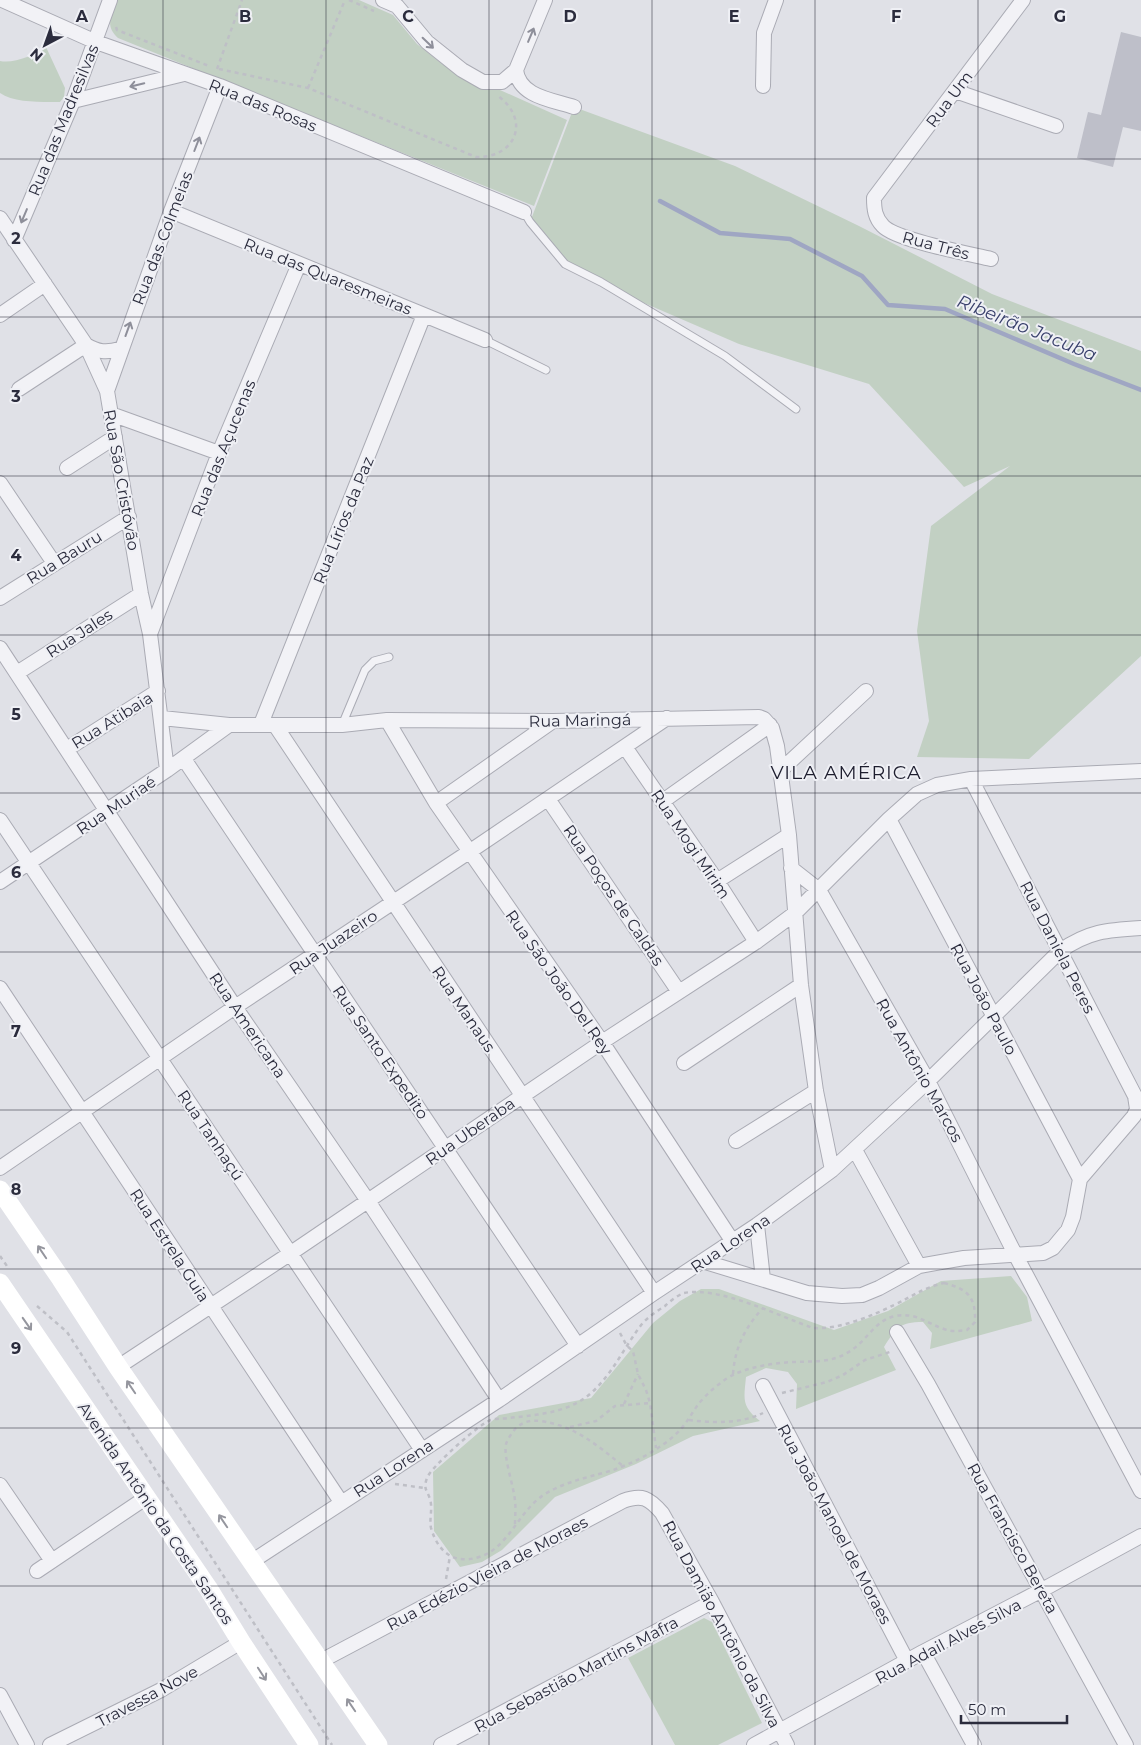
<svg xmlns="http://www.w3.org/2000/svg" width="1141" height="1745" font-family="Montserrat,sans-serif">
<rect width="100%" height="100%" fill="#e0e1e7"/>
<path fill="#c2d0c3" d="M116,0H359L393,15L417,44L442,64L567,120L534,206L118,38C104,25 112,16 116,0Z
M46,47L65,88L64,97L60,102C42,102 14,103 0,93V61C14,64 34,55 46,47Z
M574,107L735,166L859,226L992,294L1141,351V656L1029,759L917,757L929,721L917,631L931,526L1010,466L964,487L869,384L739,344L621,293L565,264L530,222Z
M1011,1276L1027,1297L1032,1321L930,1349L932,1333L923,1322C899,1322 896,1328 884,1347L896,1370L796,1409L797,1384L788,1372L766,1368L746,1377C744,1399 741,1406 760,1421L693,1436L636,1464L555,1497L502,1550L482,1562L460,1567L434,1531L433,1472L499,1415L591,1398L653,1323L680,1301L701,1289H719L834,1330L888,1311L941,1281Z
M704,1618L712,1622L762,1723L718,1745H675L628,1658Z"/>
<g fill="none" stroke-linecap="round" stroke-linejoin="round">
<path stroke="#9fa6c3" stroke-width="4.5" d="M660,201L720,233L790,239L862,276L888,305L945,309L1074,364L1141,390"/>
</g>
<path fill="#bebfc9" d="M1121,32L1141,37V131L1123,127L1113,167L1077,158L1088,112L1101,115Z"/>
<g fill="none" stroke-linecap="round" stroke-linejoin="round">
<g stroke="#aaabb4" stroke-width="9">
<path id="lane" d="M524,212L530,222L565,264L601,282L725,356L796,409
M485,340L546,370
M342,725L365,670L374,661L389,657"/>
</g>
<g stroke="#aaabb4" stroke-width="16">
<path id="street" d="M2,0L96,42L220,86L524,212
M383,0L397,6L427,42L462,70L483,82H502L516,70L545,0
M516,70C519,97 553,100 574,107
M763,86L764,33L776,0
M955,91L1056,126
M73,101L184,74
M171,211L485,340
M0,218L86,345L107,391L141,594L150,634L167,770
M14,240L73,101L110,0
M991,259C970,254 896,240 883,226C875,218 874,209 874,198L1023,0
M0,315L45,284
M86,345C98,352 106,353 120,349
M19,389L86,345
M107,391L171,211L220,86
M111,414L219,453
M67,468L115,437
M0,483L54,563
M0,598L129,517
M150,634L219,453L299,264
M0,648L235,1007L368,1201L499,1400
M17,673L141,594
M162,718L229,725
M387,720L436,803L602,1042L733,1242
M261,724L424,315
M275,725L654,1293
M625,747L717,881L756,942
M67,749L158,691
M184,759L578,1346
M780,771L866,691
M548,799L679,992
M663,801L770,725
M436,803L553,721
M889,819L1080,1179
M0,820L422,1450
M791,868L819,890L928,1081L1015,1254L1141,1491
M717,881L789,835
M0,882L167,770L229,725H342L387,720L553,721L759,717L764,719L772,728L777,746L789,835L801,985L816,1091L832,1170
M0,988L341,1502
M684,1063L801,985
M736,1141L816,1091
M855,1150L919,1266
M0,1168L235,1007L469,852L667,718
M757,1225L763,1279
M702,1261L807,1293L842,1296L862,1295L879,1288L919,1266L964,1258L1043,1253L1053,1248L1068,1230L1073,1217L1080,1179L1134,1116L1137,1109L1135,1096L971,779
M897,1332L928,1384L1126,1745
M118,1367L291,1253L602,1042L756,942L794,914L889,819L917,794L937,785L971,779L1141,771
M763,1386L907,1661
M0,1485L52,1561
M251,1562L499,1400L654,1293L757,1225L832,1170L928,1081L1060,951C1089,931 1107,930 1141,928
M37,1571L147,1497
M923,1652L974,1745
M321,1661L623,1501C642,1494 649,1498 662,1513L712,1602L787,1745
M0,1695L27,1745
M50,1745L161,1690L241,1642
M441,1745L712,1602
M754,1745L923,1652L1042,1590L1141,1536"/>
</g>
<path stroke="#bebfc6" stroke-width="2.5" stroke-dasharray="4 4" stroke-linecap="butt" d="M349,0L374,11
M116,27L117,30L209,66
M217,69L242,0
M219,69L308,88L476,157C516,158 531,120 498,96
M308,88L345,0
M0,1256L9,1269
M944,1283C967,1289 976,1296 975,1322L967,1330C959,1331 952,1332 944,1329C926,1323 916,1312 895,1316C873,1321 866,1344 845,1354C829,1363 811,1361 794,1362C774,1363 755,1366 737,1373C723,1379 706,1394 697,1406C690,1416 685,1426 676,1434C659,1450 632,1464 610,1471C586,1478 567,1481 545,1494C518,1511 509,1548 479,1557C454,1565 438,1552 431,1528C429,1519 433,1509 430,1499C427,1490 423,1489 427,1478C430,1468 481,1422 491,1420C496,1418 502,1419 508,1418C536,1415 568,1413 590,1394C613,1374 624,1347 642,1324C648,1317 657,1311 665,1306C670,1301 678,1295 684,1293C719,1286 779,1316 813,1328C838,1330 872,1316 894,1305C913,1296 923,1288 944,1283Z
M37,1306L67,1332L332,1745
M620,1333L627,1346L633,1351L638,1374L646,1390L650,1403L656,1448
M733,1374C735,1348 744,1329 762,1309
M782,1393L827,1382L843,1375L865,1360L893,1351
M624,1404L638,1374
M689,1420C713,1423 741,1424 763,1413
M570,1427L596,1421L615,1406L650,1403
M395,1484L425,1488
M515,1524C515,1516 516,1508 515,1501C514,1487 503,1456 506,1444C508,1438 512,1433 516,1428C524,1421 531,1420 541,1421C575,1426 597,1445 623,1466
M446,1579L450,1556"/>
<use href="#lane" stroke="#f2f2f6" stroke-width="7"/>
<use href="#street" stroke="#f2f2f6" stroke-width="14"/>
<path stroke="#fff" stroke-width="19" d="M0,1190L61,1279L118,1367L378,1745
M0,1283L208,1588L241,1642L309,1745"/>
</g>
<defs><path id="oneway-shaft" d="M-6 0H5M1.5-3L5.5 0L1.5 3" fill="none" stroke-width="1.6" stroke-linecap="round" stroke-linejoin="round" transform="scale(1.25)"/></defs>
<g stroke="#8e8f9a">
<use href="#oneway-shaft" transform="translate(531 35) rotate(-67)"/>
<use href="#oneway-shaft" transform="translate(428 43) rotate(44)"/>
<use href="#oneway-shaft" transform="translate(137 85) rotate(166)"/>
<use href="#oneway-shaft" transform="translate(197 144) rotate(-69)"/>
<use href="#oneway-shaft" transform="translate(24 216) rotate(113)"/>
<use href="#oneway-shaft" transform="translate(128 329) rotate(-70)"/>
</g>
<g stroke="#95969e">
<use href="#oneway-shaft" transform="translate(42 1252) rotate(-124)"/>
<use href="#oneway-shaft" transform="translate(27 1324) rotate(55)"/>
<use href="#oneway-shaft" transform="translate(131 1387) rotate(-124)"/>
<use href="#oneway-shaft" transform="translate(223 1521) rotate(-124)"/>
<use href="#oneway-shaft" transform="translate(262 1674) rotate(57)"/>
<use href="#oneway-shaft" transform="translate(351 1705) rotate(-124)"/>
</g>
<path fill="none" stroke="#2b2c3d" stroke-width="1" stroke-opacity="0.55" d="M163,0V1745M326,0V1745M489,0V1745M652,0V1745M815,0V1745M978,0V1745M0,159H1141M0,317H1141M0,476H1141M0,635H1141M0,793H1141M0,952H1141M0,1110H1141M0,1269H1141M0,1428H1141M0,1586H1141"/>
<g text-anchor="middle" stroke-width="4" stroke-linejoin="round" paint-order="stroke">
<g font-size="16" fill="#2b2c3d" stroke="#eff0f5">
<text transform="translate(949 99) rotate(-53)" y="6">Rua Um</text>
<text transform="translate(263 105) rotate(22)" y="6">Rua das Rosas</text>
<text transform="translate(63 120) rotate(-68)" y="6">Rua das Madresilvas</text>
<text transform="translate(162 238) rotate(-69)" y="6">Rua das Colmeias</text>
<text transform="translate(936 245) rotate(15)" y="6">Rua Três</text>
<text transform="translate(328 276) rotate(22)" y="6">Rua das Quaresmeiras</text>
<text transform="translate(223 448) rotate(-68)" y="6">Rua das Açucenas</text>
<text transform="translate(122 480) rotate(80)" y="6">Rua São Cristóvão</text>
<text transform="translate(343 520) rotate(-68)" y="6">Rua Lírios da Paz</text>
<text transform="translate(64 557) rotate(-32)" y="6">Rua Bauru</text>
<text transform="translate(79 633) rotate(-33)" y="6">Rua Jales</text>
<text transform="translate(112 720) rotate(-32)" y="6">Rua Atibaia</text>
<text transform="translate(580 720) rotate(-1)" y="6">Rua Maringá</text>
<text transform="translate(116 805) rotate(-34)" y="6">Rua Muriaé</text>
<text transform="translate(691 844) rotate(56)" y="6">Rua Mogi Mirim</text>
<text transform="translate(614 895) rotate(56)" y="6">Rua Poços de Caldas</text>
<text transform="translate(333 942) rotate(-34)" y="6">Rua Juazeiro</text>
<text transform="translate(1058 947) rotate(63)" y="6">Rua Daniela Peres</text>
<text transform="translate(559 982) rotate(55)" y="6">Rua São João Del Rey</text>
<text transform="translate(984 999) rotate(62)" y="6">Rua João Paulo</text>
<text transform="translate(464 1009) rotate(56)" y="6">Rua Manaus</text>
<text transform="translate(248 1025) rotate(56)" y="6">Rua Americana</text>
<text transform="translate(381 1052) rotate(56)" y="6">Rua Santo Expedito</text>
<text transform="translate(920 1070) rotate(61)" y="6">Rua Antônio Marcos</text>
<text transform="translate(470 1131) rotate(-35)" y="6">Rua Uberaba</text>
<text transform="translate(211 1135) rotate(56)" y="6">Rua Tanhaçú</text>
<text transform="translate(730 1243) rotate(-34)" y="6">Rua Lorena</text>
<text transform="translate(170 1245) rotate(57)" y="6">Rua Estrela Guia</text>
<text transform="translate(393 1468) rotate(-33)" y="6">Rua Lorena</text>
<text transform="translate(156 1513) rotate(56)" y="6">Avenida Antônio da Costa Santos</text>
<text transform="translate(835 1524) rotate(62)" y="6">Rua João Manoel de Moraes</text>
<text transform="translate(1013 1538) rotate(61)" y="6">Rua Francisco Bereta</text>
<text transform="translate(487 1573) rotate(-28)" y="6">Rua Edézio Vieira de Moraes</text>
<text transform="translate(722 1624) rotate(62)" y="6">Rua Damião Antônio da Silva</text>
<text transform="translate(948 1641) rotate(-28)" y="6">Rua Adail Alves Silva</text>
<text transform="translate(576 1674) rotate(-28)" y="6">Rua Sebastião Martins Mafra</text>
<text transform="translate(147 1696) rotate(-28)" y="6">Travessa Nove</text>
</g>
<g font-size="18" font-style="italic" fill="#39416c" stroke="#eff0f5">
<text transform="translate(1027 328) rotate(22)" y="6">Ribeirão Jacuba</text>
</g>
<g font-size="19" letter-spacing="1" fill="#1d1d2e" stroke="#eff0f5">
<text x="846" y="779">VILA AMÉRICA</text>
</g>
</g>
<g font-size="16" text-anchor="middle" font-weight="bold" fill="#2b2c3d" stroke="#eff0f5" stroke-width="4" stroke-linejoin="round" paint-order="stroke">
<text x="82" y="22">A</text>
<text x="245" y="22">B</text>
<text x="408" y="22">C</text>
<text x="570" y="22">D</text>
<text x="734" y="22">E</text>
<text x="896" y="22">F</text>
<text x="1060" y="22">G</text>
<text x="16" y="244">2</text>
<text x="16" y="402">3</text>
<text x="16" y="561">4</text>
<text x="16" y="720">5</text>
<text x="16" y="878">6</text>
<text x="16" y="1037">7</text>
<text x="16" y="1195">8</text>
<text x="16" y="1354">9</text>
</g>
<g transform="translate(45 45) rotate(221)" stroke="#eff0f5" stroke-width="4" paint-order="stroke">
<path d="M0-4L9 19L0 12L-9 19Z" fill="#2b2c3d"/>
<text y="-8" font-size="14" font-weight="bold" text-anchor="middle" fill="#2b2c3d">N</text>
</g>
<path d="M961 1715v8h106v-8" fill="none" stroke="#2b2c3d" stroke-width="2.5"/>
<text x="968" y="1715" font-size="15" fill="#2b2c3d" stroke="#eff0f5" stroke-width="4" paint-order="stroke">50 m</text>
</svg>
